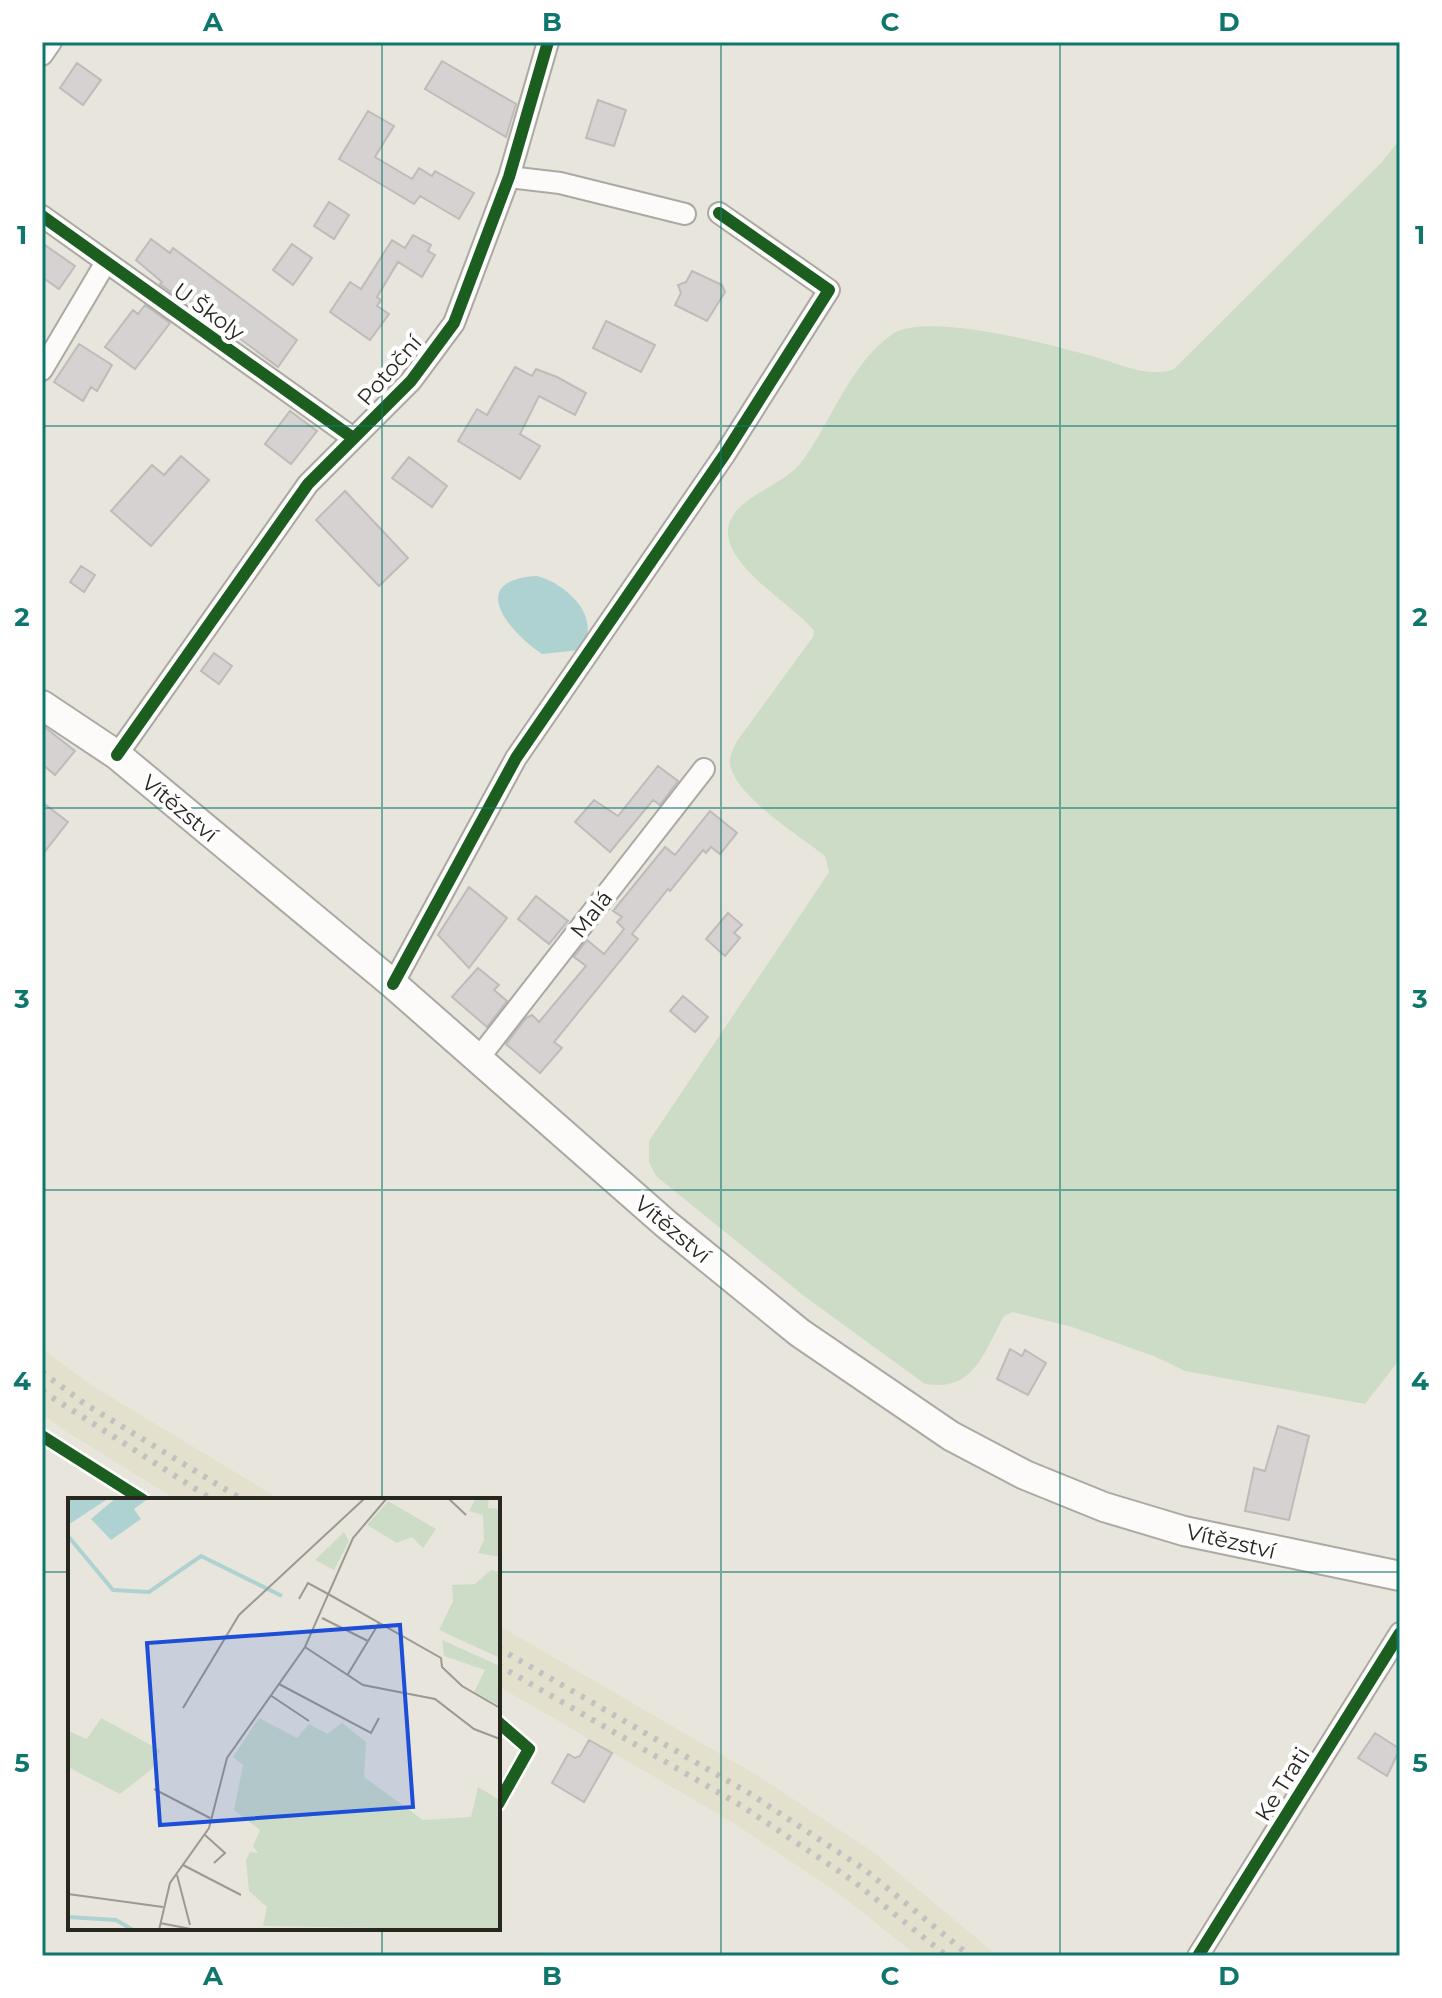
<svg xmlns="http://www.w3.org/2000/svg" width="1442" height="1998" font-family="Montserrat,sans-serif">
<rect width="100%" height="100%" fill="#e8e6dc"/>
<path fill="#e3e0cd" d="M42,1349L96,1388L281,1500H177L67,1432L42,1414Z
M498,1625L760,1777L873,1852L998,1956H917L841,1895L732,1822L498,1686Z"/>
<path fill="#ccdcc7" d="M1400,139V1359L1365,1404L1185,1371L1156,1357L1072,1327L1013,1312L1004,1316C983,1353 975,1392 925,1384L804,1296L656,1176L649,1162V1141L829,872L825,856C799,835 744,802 732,771C727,760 732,751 737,741L813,637L814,631C792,601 693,551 741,506C760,489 789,480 804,459C832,419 850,365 891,335C924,310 1052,345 1092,356C1118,363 1148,379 1174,369L1382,162Z"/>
<path fill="#aed2d2" d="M537,576C567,584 605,619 579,650L542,654C507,630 466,580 537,576Z"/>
<path fill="#d5d2d1" stroke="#bebbba" stroke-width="2" d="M442,61L516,104L506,137L425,89Z
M77,63L101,80L83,105L60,88Z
M598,100L626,110L614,146L586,138Z
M368,111L394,126L375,157L412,179L419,168L432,176L435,171L474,193L459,219L420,196L414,204L339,159Z
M329,202L349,215L334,239L314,226Z
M413,235L431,245L428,251L435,255L422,277L398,262L377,297L381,300L377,306L389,314L370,340L330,312L350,282L361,289L392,240L405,248Z
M151,239L170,253L173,248L297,340L278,367L188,300L186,303L160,284L162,282L136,260Z
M42,243L75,266L59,289L42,277Z
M292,244L312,258L293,285L273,270Z
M692,271L722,285L725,292L707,321L675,305L681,293L678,285L686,282Z
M145,305L170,323L135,369L105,347L133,310L138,314Z
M606,321L655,345L641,372L593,348Z
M79,344L112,365L97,391L91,387L83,401L54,382Z
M515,367L532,376L536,369L557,377L586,393L575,415L539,396L520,434L540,446L520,479L458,441L477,409L487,415Z
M290,411L317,431L291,464L265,444Z
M181,456L209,480L151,546L111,511L152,465L164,475Z
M409,457L447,486L432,507L392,478Z
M345,491L408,558L379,586L316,520Z
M81,566L95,575L84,592L70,582Z
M214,653L232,666L219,684L201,671Z
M42,725L75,751L55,775L42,764Z
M658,766L678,781L660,805L653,800L610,852L575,822L594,800L618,816Z
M42,802L68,822L42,855Z
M710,811L737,833L720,854L711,847L706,853L703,850L670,891L668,889L632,934L638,939L554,1042L562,1048L540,1073L506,1044L526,1018L532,1015L539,1022L586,966L574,957L587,940L604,954L624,929L617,922L622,917L613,911L665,847L675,855Z
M469,887L507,918L469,968L438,935Z
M536,896L568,921L549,944L518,919Z
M728,913L742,925L734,933L740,938L725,956L706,939Z
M478,968L499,985L494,990L507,1001L487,1027L452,997Z
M683,996L708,1017L695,1032L670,1011Z
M1010,1349L1022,1356L1025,1350L1046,1363L1028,1395L997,1379Z
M1278,1426L1309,1436L1289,1520L1245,1511L1254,1468L1265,1471Z
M1375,1733L1400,1749L1387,1776L1358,1758Z
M589,1740L612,1753L584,1802L552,1783L568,1754L575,1758L580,1756Z"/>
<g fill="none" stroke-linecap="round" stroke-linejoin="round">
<g stroke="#aaa9a2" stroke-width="14">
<path id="lane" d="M42,1436L143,1500
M498,1722L529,1749"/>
</g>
<g stroke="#aaa9a2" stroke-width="24">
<path id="street" d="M42,55L51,42
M509,177L560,183L685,214
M42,216L353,438
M42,370L106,262
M117,755L308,484L411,381L454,323L509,177L548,42
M393,984L516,758L725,454L829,290L719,213
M478,1059L704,769
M1198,1956L1400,1633"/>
</g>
<g stroke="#aaa9a2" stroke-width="32">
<path id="secondary" d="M42,705L117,755L393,984L666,1224L800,1333L951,1436L1025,1475L1104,1507L1184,1531L1400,1576"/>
</g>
<use href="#lane" stroke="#fcfbfa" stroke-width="10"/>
<use href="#street" stroke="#fcfbfa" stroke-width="20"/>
<use href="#secondary" stroke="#fcfbfa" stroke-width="28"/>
<path stroke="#c2c1bf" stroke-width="6" stroke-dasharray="4 8" stroke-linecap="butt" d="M42,1372L85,1404L243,1500
M42,1391L213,1500
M498,1648L749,1793L864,1869L970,1956
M498,1665L742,1806L852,1880L947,1956"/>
<g stroke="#fff" stroke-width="17">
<path id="cycleway" d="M42,216L353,438
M117,755L308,484L411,381L454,323L509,177L548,42
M393,984L516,758L725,454L829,290L719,213
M42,1436L143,1500
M498,1722L529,1749L498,1804
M1198,1956L1400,1633"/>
</g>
<use href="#cycleway" stroke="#1b5e20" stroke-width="12"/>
</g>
<path fill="none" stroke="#0f766e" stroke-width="2" stroke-opacity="0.55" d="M382,42V1500M721,42V1956M1060,42V1956M42,426H1400M42,808H1400M42,1190H1400M42,1572H70M498,1572H1400M382,1928V1956"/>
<g text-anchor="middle" stroke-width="8" stroke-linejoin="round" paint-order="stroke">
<g font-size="22" fill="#27261f" stroke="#fff">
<text transform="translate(209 311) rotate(36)" y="8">U Školy</text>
<text transform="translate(389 370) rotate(-49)" y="8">Potoční</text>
<text transform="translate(180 808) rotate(40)" y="8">Vítězství</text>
<text transform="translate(591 914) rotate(-52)" y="8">Malá</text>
<text transform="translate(673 1229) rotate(40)" y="8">Vítězství</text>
<text transform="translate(1231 1541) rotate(13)" y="8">Vítězství</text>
<text transform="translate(1282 1784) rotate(-58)" y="8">Ke Trati</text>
</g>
</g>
<g transform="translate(68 1498)">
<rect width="432" height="432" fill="#e8e6dc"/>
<path d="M408,0H421L420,10L432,11V59L410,55L416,42L415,17L401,13ZM320,3L368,31L355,50L344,39L329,45L299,27ZM276,34L281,43L266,72L247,62ZM423,72L432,74V160L371,132L385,103L384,87L407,86ZM374,142L432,168V208L406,194L417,172L376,158ZM33,220L92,252L84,271L52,296L0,269V233L19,241ZM191,220L229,240L241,226L259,236L274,225L298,244L296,279L355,322L403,319L410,289L432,302V432L195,428L199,409L181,393L178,362L182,354L190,355L185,348L192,332L166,312L175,267L165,259Z" fill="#ccdcc7"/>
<path d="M0,0H41L0,27ZM48,0H81L66,11L73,21L43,42L23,21Z" fill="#aed2d2"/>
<path fill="none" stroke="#aed2d2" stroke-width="4" d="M0,38L45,92L81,94L133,58L214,98M0,419L48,422L65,432"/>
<path fill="none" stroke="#9b9990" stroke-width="2" d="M380,0L398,17M231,101L240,85L262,97L373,160L374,169L394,188L432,210M254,120L300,143M237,149L295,187L367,201L406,231L432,241M280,176L311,125M211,186L303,235L311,220M202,197L241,223M115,210L171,117L297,0M86,291L142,320M137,337L157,355L146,365M115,367L173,397M109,377L122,427M0,396L95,409M92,425L128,432M91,432L102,385L141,330L159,260L237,149L285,40L319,0"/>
<path fill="#1d4ed8" fill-opacity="0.15" stroke="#1d4ed8" stroke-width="4" d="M332,127L345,309L92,327L79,145Z"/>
<rect width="432" height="432" fill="none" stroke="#27261f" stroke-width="4"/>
</g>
<rect width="1442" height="1998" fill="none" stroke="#ffffff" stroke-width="88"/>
<rect x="44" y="44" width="1354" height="1910" fill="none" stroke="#0f766e" stroke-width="3"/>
<g font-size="26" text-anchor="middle" font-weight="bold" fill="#0f766e">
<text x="213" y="31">A</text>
<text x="552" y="31">B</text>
<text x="890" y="31">C</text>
<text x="1229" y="31">D</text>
<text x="22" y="244">1</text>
<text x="1420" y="244">1</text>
<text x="22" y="626">2</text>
<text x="1420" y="626">2</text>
<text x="22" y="1008">3</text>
<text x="1420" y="1008">3</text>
<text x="22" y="1390">4</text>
<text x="1420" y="1390">4</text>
<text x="22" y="1772">5</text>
<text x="1420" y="1772">5</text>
<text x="213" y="1985">A</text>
<text x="552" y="1985">B</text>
<text x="890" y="1985">C</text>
<text x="1229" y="1985">D</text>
</g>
</svg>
